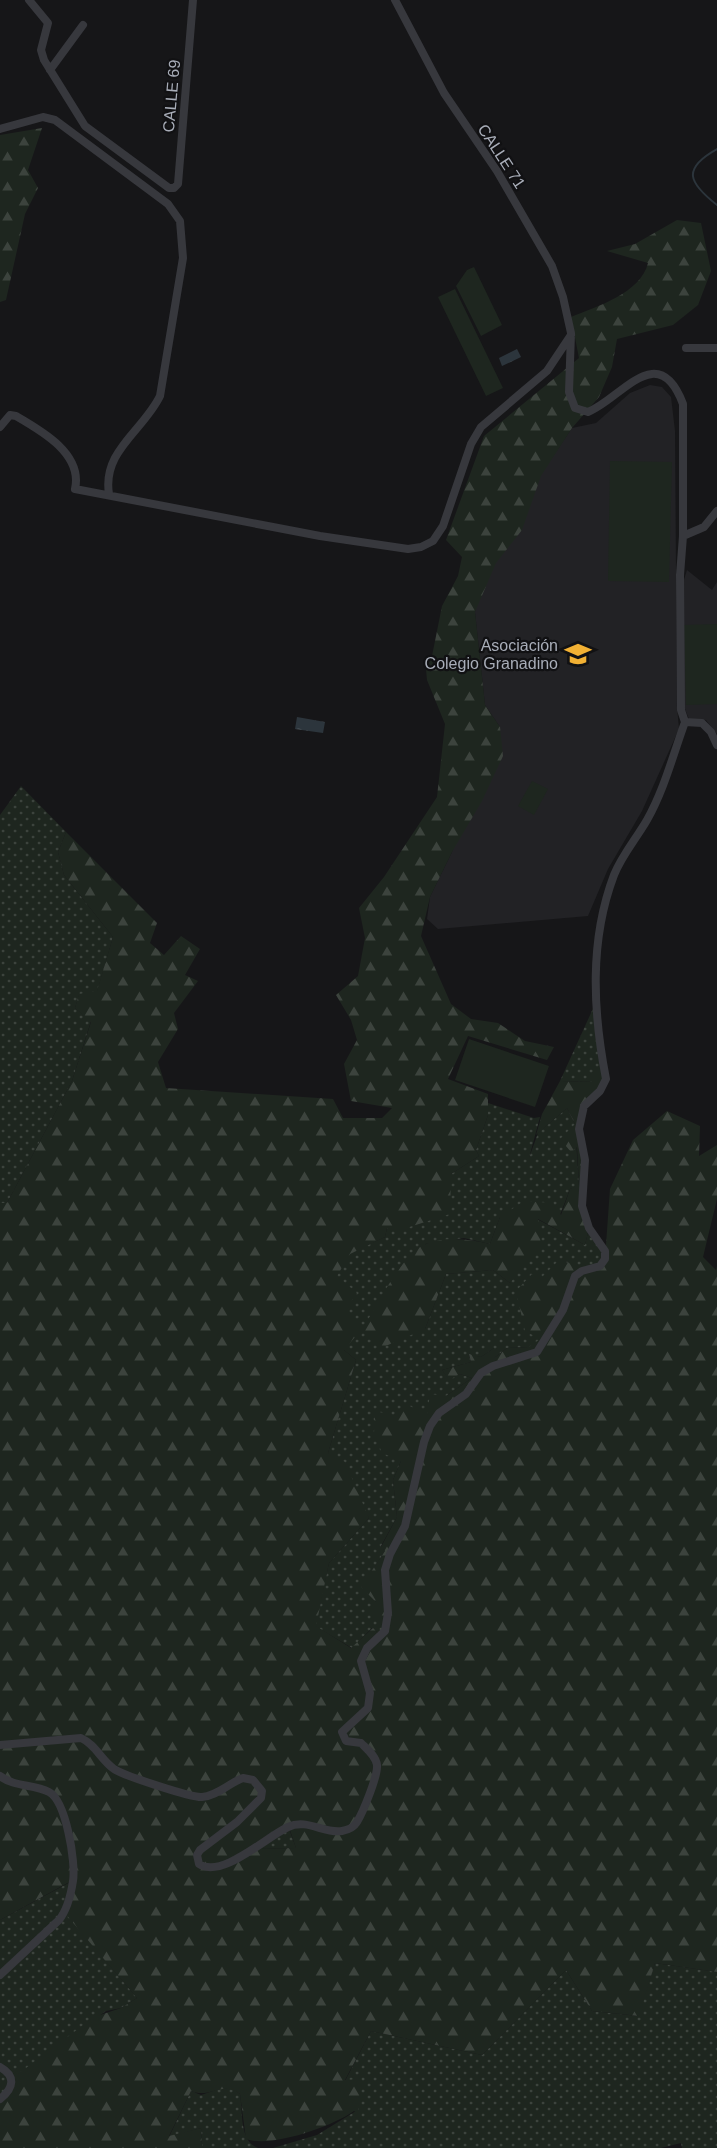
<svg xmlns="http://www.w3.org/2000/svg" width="717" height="2148" font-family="Helvetica,sans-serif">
<defs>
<pattern id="grass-dots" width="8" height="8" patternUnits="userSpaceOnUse" patternTransform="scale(1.5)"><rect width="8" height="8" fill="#1e261f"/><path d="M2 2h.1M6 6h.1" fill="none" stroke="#3c433d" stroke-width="1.8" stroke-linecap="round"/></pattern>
<pattern id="forest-firs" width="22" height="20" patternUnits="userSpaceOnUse" patternTransform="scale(1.5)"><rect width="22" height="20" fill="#1e261f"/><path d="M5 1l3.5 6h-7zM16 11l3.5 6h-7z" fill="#3c433d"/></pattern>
<pattern id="water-ripples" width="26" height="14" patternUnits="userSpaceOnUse" patternTransform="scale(1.5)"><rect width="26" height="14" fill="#2c353c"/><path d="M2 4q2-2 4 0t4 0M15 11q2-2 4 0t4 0" fill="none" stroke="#485056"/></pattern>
</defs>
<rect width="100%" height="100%" fill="#161618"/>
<path fill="#222225" d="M650,385L662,387L671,397L675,431L677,707L679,729L642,811L608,869L588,916L438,929L427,919L430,897L452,852L500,727L485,705L475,612L482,574L525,498L572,428L596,423L630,393Z
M687,570L712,590L717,582V734L706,720L689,719L683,704L682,586Z"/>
<path fill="url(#grass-dots)" d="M21,786L66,832L58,852L64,875L113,937L97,992L79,995L75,1008L91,1021L72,1081L7,1203H0V815Z
M596,1002L604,1071L594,1082L560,1081Z
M488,1103L534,1118L540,1117L529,1158L538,1133L567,1108L575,1124L579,1186L570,1189L560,1215L500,1217L490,1244L464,1238L425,1244V1329L446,1274L493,1270L510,1283L537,1219L585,1245L589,1228L605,1259L541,1339L530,1347L507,1348L494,1358V1348L481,1357L469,1355L471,1362L442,1370L449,1379L460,1374L472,1378L446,1396L427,1415L401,1461L393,1480L397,1517L381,1546L385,1551L362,1587L376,1602L385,1631L381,1635L372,1628L352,1648L315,1626L329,1563L369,1518L328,1453L356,1360L344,1350L343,1312L336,1276L350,1253L385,1237L387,1228L451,1174L479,1156L476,1150L488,1115Z
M288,1826L296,1848L252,1849Z
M74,1880L65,1912L137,1998L121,2008L106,2011L22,2072L10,2074L12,2082L0,2099V1920Z
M655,1963L717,1972V2148H682L681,2143L661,2148H273L317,2135L356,2111L345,2081L371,2031L482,2055L566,1970L592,2011L638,2016Z
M222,2088L233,2089L240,2094C243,2112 239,2141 258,2148H202L201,2128L169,2137L191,2091L201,2095Z"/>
<path fill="url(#forest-firs)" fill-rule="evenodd" d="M42,128L28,170L38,188L25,214L6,300L0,302V135Z
M677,220L701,223L711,271L698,305L673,325L617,339L612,367L599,397L572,428L541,476L522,530L496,563L475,612L485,705L500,727L503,756L482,801L452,852L430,897L421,936L451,1004L471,1019L498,1023L525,1041L554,1047L547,1060L468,1036L448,1079L488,1094V1115L476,1150L479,1156L451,1174L450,1214L397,1231L387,1228L385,1237L350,1254L337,1276L357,1293L344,1312L362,1330C375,1309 403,1252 426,1244C446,1236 469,1239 490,1244L500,1217L524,1201L553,1203L561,1215L570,1189L579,1185L577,1147L571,1152L560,1139L575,1124L567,1108L536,1135L542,1114L560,1081L594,1082V1071H604L606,1079L580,1117L585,1160L582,1192L589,1228L585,1245L538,1219L541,1244L510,1283L493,1270L446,1274L425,1329L381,1348L361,1330L344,1350L356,1360L328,1453L345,1462L369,1518L329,1563L316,1626L351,1648L373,1628L380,1635L385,1631L370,1611L376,1602L361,1587L385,1551L381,1547L397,1517L393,1480L401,1461L382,1453L374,1433L375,1411L397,1416L406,1404L427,1415L430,1394L446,1396L472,1378L460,1374L449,1380L442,1370L471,1362L469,1354L481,1357L494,1348V1358L507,1348L529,1347L540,1339L525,1331L516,1291L532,1274L540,1279L559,1260L579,1266L582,1271L600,1266L605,1259L610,1189L633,1140L667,1111L700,1126L699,1156L717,1145V1199L703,1257L716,1270L717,1266V1972L655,1963L639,2016L592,2011L566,1970L482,2055L371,2031L345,2080L361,2079L358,2113L354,2111C331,2127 271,2148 246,2139L240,2094C222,2080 210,2099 191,2091L169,2136L201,2128L202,2148H0V2099L9,2092L10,2074L22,2071L94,2017L121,2008L137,1998L64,1912L73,1880L0,1920V1203H7L72,1081L91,1022L75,1008L79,994L97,991L113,937L64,875L58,852L66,832L157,923L150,943L164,955L181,936L200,949L185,975L198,981L174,1013L178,1029L158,1062L166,1088L333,1099L343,1118H382L392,1108L351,1101L344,1064L357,1040L351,1020L336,995L358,976L365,938L359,908L384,877L437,797L445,724L427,680L426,669L432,656L442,606L458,576L462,557L446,540L484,436L579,358L571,317C596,307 641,293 648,263L607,251L635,244ZM289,1827L296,1848L253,1849Z"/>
<path fill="#1e261f" d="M474,267L502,325L481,336L456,286L467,270Z
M455,289L503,388L486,396L438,297Z
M610,461L672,462L669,582L608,581Z
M717,624V704L686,705L684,625Z
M532,781L548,789L534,815L518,806Z
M469,1039L549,1066L535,1107L455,1080Z"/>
<path fill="url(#water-ripples)" d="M517,349L521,357L502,366L499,358Z
M297,717L325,722L323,733L295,729Z"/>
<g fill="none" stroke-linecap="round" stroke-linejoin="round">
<path stroke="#2c353c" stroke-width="2" d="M717,149C681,169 689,183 717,205"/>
<path stroke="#37383d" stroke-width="8" d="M29,0L48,23L41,50L44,60L85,126L169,188H174L178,184L193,0
M395,0L444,93L497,171L552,266L563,297L571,333L569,392L575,408L588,412C621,399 658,338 683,404V536L680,575L681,710L685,722
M50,70L83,25
M0,129L43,117L55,120L168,204L180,221L183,258L160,396C143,431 102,451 109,494
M686,348H717
M0,427L10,415L16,416C42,431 83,454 75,489L320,536L408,549L421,547L433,541L443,526L471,444L481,427L547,371L571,335
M683,536L704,527L717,511
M0,1745L81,1738C96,1745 101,1760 114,1769C122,1775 192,1798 202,1797C217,1796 229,1783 243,1778L253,1780L262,1791L261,1798L237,1822L200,1850L197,1855L199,1864C222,1879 266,1837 288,1827C307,1818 324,1834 342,1831C348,1830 354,1827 357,1822C363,1812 378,1776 377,1765C376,1756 367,1749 361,1743L346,1741L342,1732L368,1708L370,1693L361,1661L367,1648L385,1631L388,1613L385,1570L390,1554L405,1526L424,1442L430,1426L439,1413L466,1394L481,1373L493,1366L537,1352L563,1310L575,1276L582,1271L600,1266L605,1259V1251L589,1228L582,1206L585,1160L579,1129L584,1106L600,1091L606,1079C593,1012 589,941 614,875C622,855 636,839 647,820C664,790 673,755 685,722L702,723L711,732L717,745
M0,1776C14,1787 33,1784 49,1792C66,1801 76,1862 73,1881C71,1894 67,1910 59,1920L0,1975
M0,2067C16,2076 14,2088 0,2099"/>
</g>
<defs>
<g id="school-bare" transform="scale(2.07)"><path d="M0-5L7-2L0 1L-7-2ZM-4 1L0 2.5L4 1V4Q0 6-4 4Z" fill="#f2b134" stroke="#111113" stroke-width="2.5" paint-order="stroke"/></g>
</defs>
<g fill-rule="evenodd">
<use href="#school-bare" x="578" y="654"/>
</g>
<g text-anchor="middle" stroke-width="4.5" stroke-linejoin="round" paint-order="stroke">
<g font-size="16" fill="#a8adb8" stroke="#111113">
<text transform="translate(171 96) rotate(-85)" y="6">CALLE 69</text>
<text transform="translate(502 156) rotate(57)" y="6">CALLE 71</text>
</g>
<g font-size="16" fill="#a8adb8" stroke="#111113" text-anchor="end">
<text x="558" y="651">Asociación<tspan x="558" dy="18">Colegio Granadino</tspan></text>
</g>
</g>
</svg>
